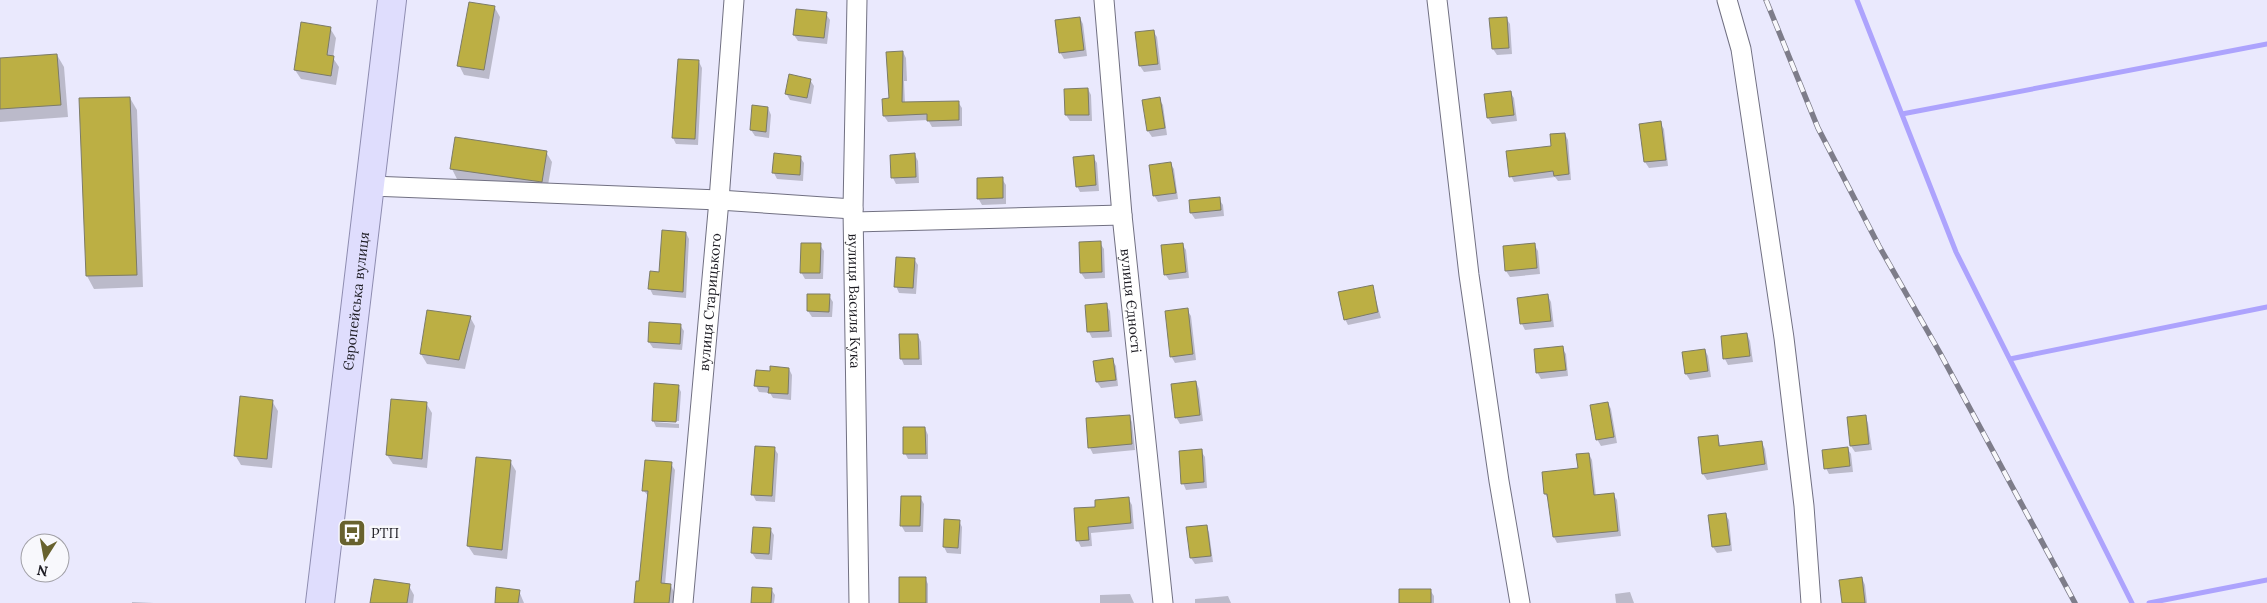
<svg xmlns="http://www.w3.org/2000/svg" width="2267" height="603" font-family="Lora,serif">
<rect width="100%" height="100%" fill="#eae9fd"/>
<path fill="#0003" d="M495,8L500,17L489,79L464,75L459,65Z
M826,14L830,20L827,44L798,41L794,35Z
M1080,18L1083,24L1087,56L1064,59L1060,52Z
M1506,18L1510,24L1512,54L1497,55L1493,49L1490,19Z
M330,28L336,38L333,58L339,67L336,85L301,79L295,70Z
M1153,31L1157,37L1161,70L1144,72L1140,66Z
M903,52L906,58L907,81H904L905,104L958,102L962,108V126L932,127L928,120L888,122L884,116Z
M57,55L64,67L68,117L0,122V59Z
M699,62L702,68L698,145L676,144L673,138Z
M810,80L814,86L811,104L790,100L786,93Z
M1088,89L1091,95L1092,121H1070L1066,115L1065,90Z
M1510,92L1514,98L1517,121L1492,124L1488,118L1485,95Z
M130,98L137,110L143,287L94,289L87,276L81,100Z
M1159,99L1163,105L1167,135L1152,137L1148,131L1144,101Z
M768,108L771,115L769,138L755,136L751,130Z
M1660,123L1664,129L1668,166L1649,168L1645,162L1641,125Z
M1565,134L1568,140L1571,180L1558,181L1555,177L1514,182L1511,176L1553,147Z
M546,152L552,162L547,191L457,179L452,169Z
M915,155L918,161L919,183L896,184L893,178L892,156Z
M800,157L804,163L803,181L777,179L774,173Z
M1093,157L1097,163L1099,191L1080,192L1077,186Z
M1170,163L1174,169L1178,199L1158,202L1154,195Z
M1002,179L1006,185V204L982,205L978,198Z
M1219,199L1223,205L1224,216L1195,219L1191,213L1190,202Z
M686,233L689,239L686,298L653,295L650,289Z
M1100,243L1104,249L1105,278L1085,279L1081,273Z
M1182,244L1186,250L1189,278L1169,280L1165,274Z
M1534,244L1538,251L1540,274L1510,277L1506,271Z
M820,245L824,251L823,279H805L801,272Z
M914,259L918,265L916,294L899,293L896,286Z
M1372,286L1381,318L1348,325L1345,319Z
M829,296L833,302L832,317H812L808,311Z
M1548,296L1551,302L1554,327L1525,330L1522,324Z
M1106,305L1110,311L1112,337L1092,338L1089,332L1087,306Z
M1187,310L1191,316L1196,360L1175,363L1171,356Z
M470,317L475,326L465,369L427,364L421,354Z
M650,323L680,325L684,331L682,350L653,348L649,342Z
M1747,334L1750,341L1753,362L1728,365L1725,359Z
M918,335L921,342L922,365H904L901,358Z
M1562,348L1566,354L1568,376L1541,379L1537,372Z
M1705,350L1708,356L1711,377L1690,380L1686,374Z
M1112,360L1116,366L1118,386L1101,388L1097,382L1094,362Z
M789,369L792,375L791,400L773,398L770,393L759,392L756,386L771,372Z
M1196,382L1199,389L1203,421L1180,424L1176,417Z
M678,386L681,392L679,421L655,420V422L679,424V428L656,427L653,420Z
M272,401L278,411L272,468L241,465L235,455Z
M426,403L432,413L427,468L393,464L387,455Z
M1608,403L1611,409L1617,443L1601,446L1597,439Z
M1129,416L1132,422L1135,450L1093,454L1090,448Z
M1865,416L1868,423L1872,450L1855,452L1851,446Z
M925,428L928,435V459H908L905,453Z
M1717,436L1721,447L1762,443L1765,449L1768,470L1707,480L1703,474Z
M774,448L778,454L775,502L756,501L753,495Z
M1847,448L1851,454L1853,472L1829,474L1826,468Z
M1201,451L1205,457L1207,488L1186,490L1183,483Z
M1589,454L1592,460L1596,496L1613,494L1617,500L1621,536L1557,543L1554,537L1549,500L1545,494L1579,469Z
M510,461L516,471L507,559L474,555L468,546Z
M671,464L675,470L665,585L671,586L674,592L673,603H635L640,582L649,497L643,490Z
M920,497L924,504L923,532H905L901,525Z
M1128,498L1132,505L1134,529L1091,533L1092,546L1081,547L1078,541L1097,508Z
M1725,514L1729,520L1732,551L1717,553L1713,547Z
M959,521L962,527L961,554L947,553L944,547Z
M1206,526L1209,532L1213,562L1195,564L1191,558Z
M770,529L774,535L772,560L756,559L752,553Z
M925,578L928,584V603H900Z
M1862,578L1865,585L1867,603H1843Z
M409,586L414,595L413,603H371Z
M771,589L775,595L774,603H752Z
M1430,590L1434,596V603H1400Z
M519,591L524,603H496Z
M1630,592L1634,603H1616L1615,594Z
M1130,594L1134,603H1100V595Z
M1228,596L1231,603H1195V599Z
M132,602L154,603H132Z"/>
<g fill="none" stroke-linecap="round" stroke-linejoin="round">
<path stroke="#ada3fd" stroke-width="5" d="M1857,0L1956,252L2132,603
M1902,114L2267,44
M2010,359L2267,307
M2149,603L2267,580"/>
</g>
<path fill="#bcaf44" stroke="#7c7b69" d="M469,2L495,6L484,70L457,66Z
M796,9L827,12L824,38L793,35Z
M1080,17L1084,50L1059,53L1055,20Z
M1507,17L1509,48L1492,49L1489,18Z
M301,22L331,27L327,55L334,56L331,76L294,70Z
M1154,30L1158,64L1139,66L1135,32Z
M903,51L902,102L959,101V120L927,121V114L883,116L882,99L889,98L886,52Z
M57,54L61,105L0,109V58Z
M678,59L699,60L695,139L672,138Z
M789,74L811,79L807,98L785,94Z
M1088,88L1089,115H1065L1064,89Z
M1511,91L1514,115L1487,118L1484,94Z
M130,97L137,275L86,276L79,98Z
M1160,97L1165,128L1147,131L1142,100Z
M752,105L768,107L766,132L750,130Z
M1661,121L1666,160L1644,162L1639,124Z
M1565,133L1569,174L1554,176L1553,171L1509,177L1506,151L1551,146L1550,134Z
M455,137L547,151L542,182L450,169Z
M774,153L801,156L800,175L772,173Z
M915,153L916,177L891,178L890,155Z
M1094,155L1096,185L1076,187L1073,157Z
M1171,162L1176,193L1153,196L1149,165Z
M1003,177V198L977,199V178Z
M1220,197L1221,210L1190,213L1189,200Z
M662,230L686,232L683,292L648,289L650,271L659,272Z
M1101,241L1102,272L1080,273L1079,242Z
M801,243H821L820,273H800Z
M1183,243L1186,272L1164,275L1161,245Z
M1535,243L1537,268L1505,271L1503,246Z
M896,257L915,258L913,288L894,287Z
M1373,285L1378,312L1344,320L1338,292Z
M807,294H830L829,312L807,311Z
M1548,294L1551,321L1520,324L1517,298Z
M1107,303L1109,331L1087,332L1085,305Z
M1188,308L1193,354L1170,357L1165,311Z
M427,310L471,316L459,360L420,354Z
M649,322L681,324L680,344L648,342Z
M1747,333L1750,356L1723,359L1721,336Z
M899,334H918L919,359H900Z
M1563,346L1566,370L1536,373L1534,349Z
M1705,349L1708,371L1685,374L1682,352Z
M1113,358L1116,380L1096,382L1093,361Z
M770,366L789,368L788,394L768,393L769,387L754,386L756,370L770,371Z
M1196,381L1200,415L1175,418L1171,384Z
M654,383L679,385L676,422L652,421Z
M240,396L273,400L267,459L234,456Z
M391,399L427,402L422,459L386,455Z
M1608,402L1614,437L1596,440L1590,405Z
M1130,415L1132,444L1088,448L1086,418Z
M1866,415L1869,444L1850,446L1847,417Z
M903,427H925L926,454H903Z
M1718,435L1719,446L1762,441L1765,464L1702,474L1698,437Z
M755,446L775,447L772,496L751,495Z
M1848,447L1850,466L1824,469L1822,450Z
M1202,449L1204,482L1181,484L1179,451Z
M1589,453L1594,495L1614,493L1618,531L1553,537L1547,494H1544L1542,472L1578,468L1576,454Z
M476,457L511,460L502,550L467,546Z
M645,460L672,462L661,583L671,584L669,603H634L636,581H639L648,491H642Z
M901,496H921L920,526H900Z
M1129,497L1131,523L1088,527L1089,540L1076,541L1074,508L1095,507V500Z
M1726,513L1730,545L1712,547L1708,515Z
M944,519L960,520L958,548L943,547Z
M1207,525L1211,556L1190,558L1186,527Z
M753,527L771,528L769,554L751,553Z
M899,577H926V603H899Z
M1862,577L1865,603H1842L1839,580Z
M374,579L410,584L407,603H370Z
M496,587L520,590L518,603H495Z
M752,587L772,588L771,603H751Z
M1399,589H1431V603H1399Z"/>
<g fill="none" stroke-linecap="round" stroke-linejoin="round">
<g stroke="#717082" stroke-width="21">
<g id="minor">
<path id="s1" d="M857,0L853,209L859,603"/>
<path id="s2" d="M1104,0L1122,215L1163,603"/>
<path d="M1437,0L1469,275L1499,481L1520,603"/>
<path d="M1727,0L1741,49L1784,338L1804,506L1811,603"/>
<path d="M371,186L719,200L853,209"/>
<path d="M854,222L1122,215"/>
<path id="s3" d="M683,603L719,200L734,0"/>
</g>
</g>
<g stroke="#8e8cb0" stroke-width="30">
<g id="primary">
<path id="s4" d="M320,603L392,0"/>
</g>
</g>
<use href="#minor" stroke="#fff" stroke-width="19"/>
<use href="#primary" stroke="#dfddfd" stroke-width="28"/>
<g stroke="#7e7d8a" stroke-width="5.5">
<path id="rail" d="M1766,0L1818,128L1879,246L1940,353L2075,603"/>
</g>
<use href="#rail" stroke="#f8f8fc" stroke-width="4" stroke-dasharray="11" stroke-linecap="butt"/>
</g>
<defs>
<g id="bus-square" transform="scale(1.4375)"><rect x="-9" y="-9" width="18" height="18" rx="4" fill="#68622e" stroke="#f8f8fc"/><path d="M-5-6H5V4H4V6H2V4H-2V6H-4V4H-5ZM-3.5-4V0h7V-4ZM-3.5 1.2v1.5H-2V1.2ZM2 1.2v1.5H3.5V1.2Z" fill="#fff"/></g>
</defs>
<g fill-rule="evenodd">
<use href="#bus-square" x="352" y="533"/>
</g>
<g text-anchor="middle" stroke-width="5" stroke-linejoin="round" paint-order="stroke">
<g font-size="14" fill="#1e1d24" stroke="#f8f8fc">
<text dy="5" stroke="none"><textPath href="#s1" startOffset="301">вулиця Василя Кука</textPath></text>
<text dy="5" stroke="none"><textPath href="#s4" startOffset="304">Європейська вулиця</textPath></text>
<text dy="5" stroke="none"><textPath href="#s3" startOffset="302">вулиця Старицького</textPath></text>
<text dy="5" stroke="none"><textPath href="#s2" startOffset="302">вулиця Єдності</textPath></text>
</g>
<g font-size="14" fill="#1e1d24" stroke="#f8f8fc" text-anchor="start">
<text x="371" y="538">РТП</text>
</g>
</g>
<g transform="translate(45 558) rotate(191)"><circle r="24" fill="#f8f8fc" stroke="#a1a0a6"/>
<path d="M0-4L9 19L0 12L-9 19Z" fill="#68622e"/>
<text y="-8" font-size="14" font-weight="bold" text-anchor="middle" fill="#1e1d24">N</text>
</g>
</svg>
